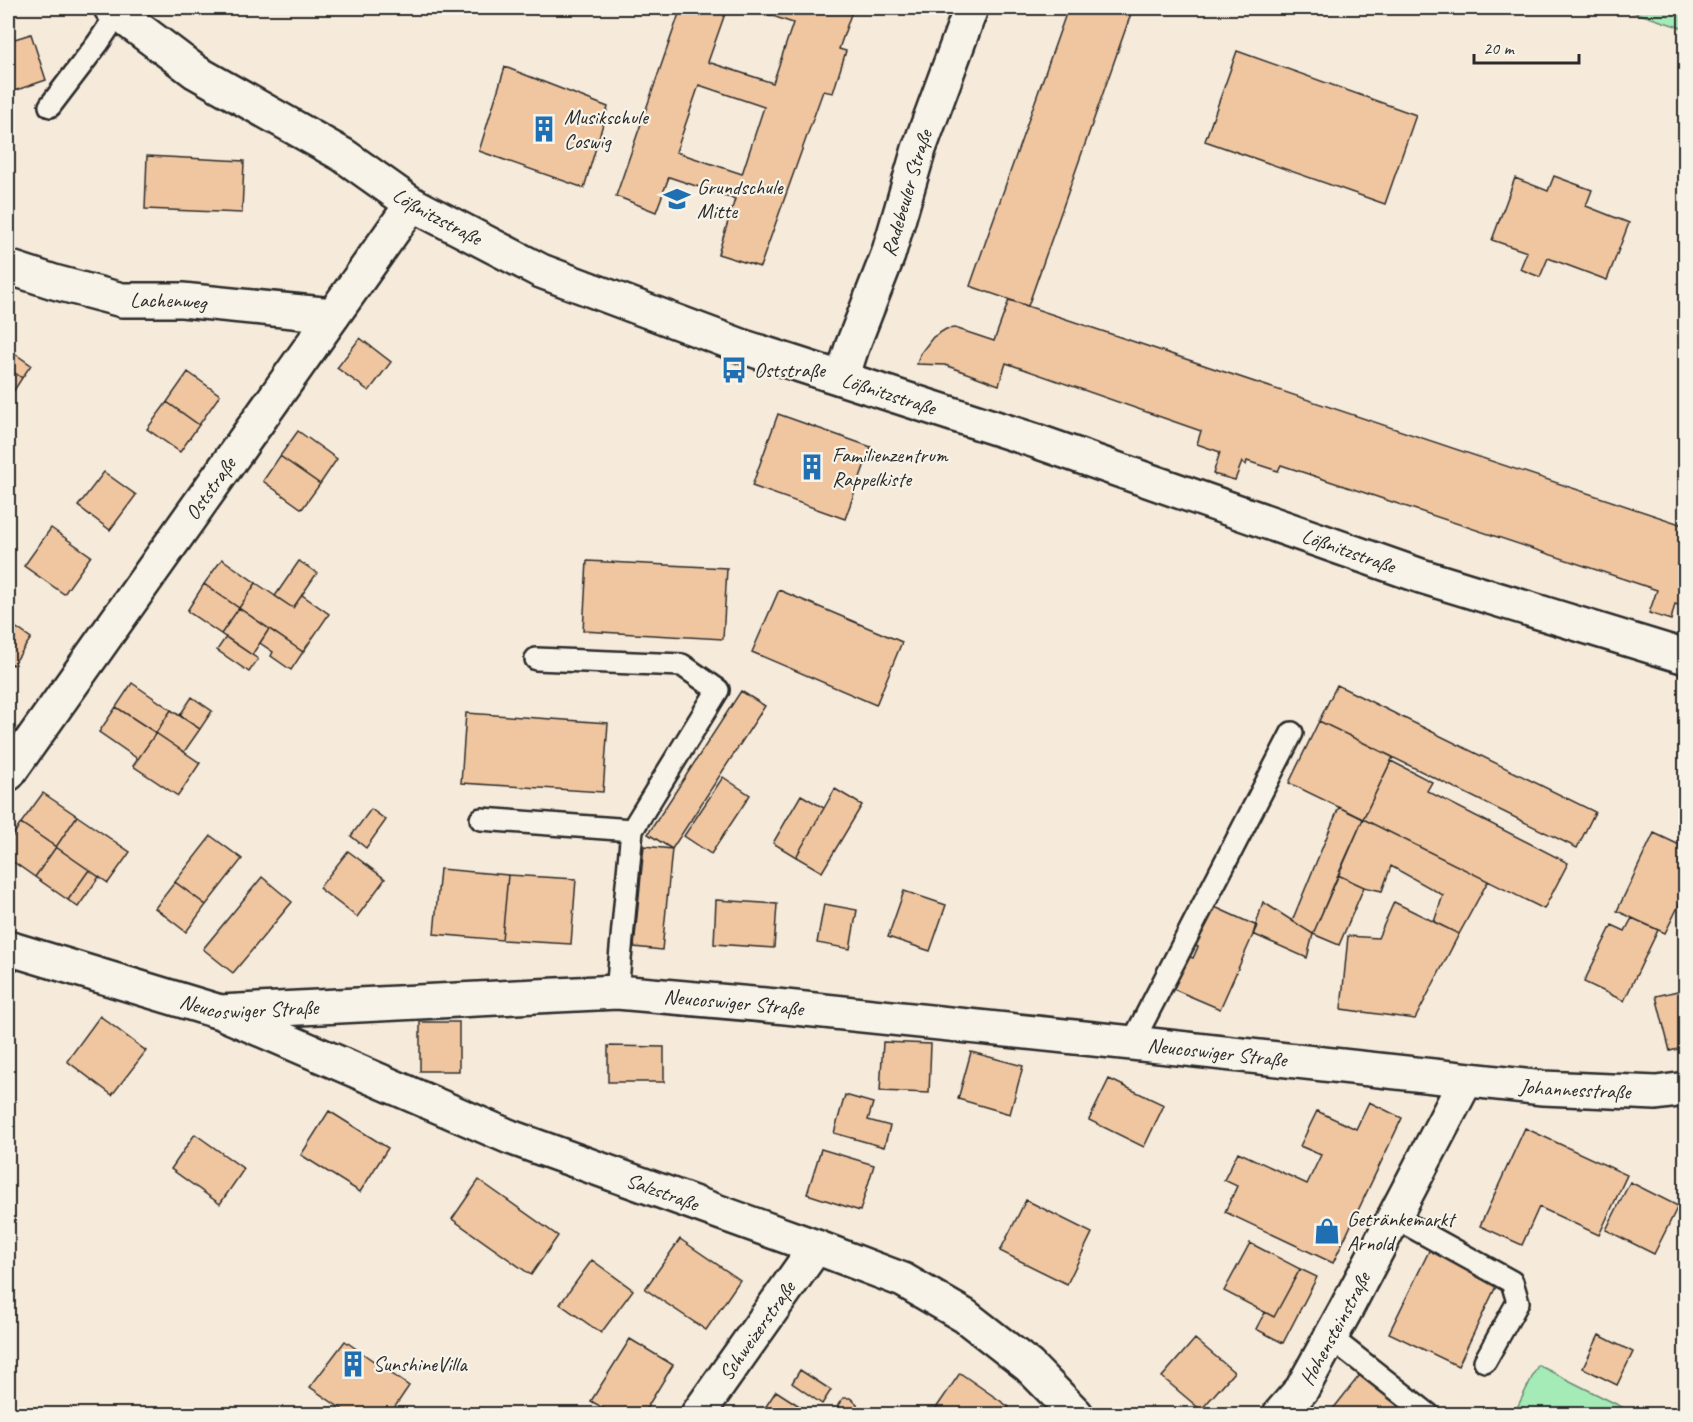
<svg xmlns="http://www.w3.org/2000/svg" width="1693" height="1422" font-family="Caveat,sans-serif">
<rect width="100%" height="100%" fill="#f6eada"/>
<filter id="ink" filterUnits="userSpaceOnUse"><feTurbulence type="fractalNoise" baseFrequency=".0167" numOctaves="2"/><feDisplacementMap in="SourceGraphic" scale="12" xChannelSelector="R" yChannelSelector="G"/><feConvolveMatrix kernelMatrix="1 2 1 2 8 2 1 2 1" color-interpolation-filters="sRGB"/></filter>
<g filter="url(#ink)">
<path fill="#a4ebb8" stroke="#688b72" stroke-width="1.5" d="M1621,8H1685V29Z
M1538,1365L1636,1414H1514Z"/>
<path fill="#f0c6a0" stroke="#2b2b2b" stroke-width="1.5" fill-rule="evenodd" d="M681,8H727L708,62L773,83L793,23L749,8H853L839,49L846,51L833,93L823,91L760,267L718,254L735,199L669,177L656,212L616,196ZM699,85L764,107L742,174L676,152Z
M1068,8H1133L1028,306L970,286Z
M1488,8H1504L1502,12Z
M31,34L46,80L8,93V41Z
M1237,51L1416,115L1385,204L1205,141Z
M505,67L608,107L584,188L479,151Z
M147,156L244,161L242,213L145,209Z
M1554,176L1592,190L1586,206L1629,223L1607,280L1548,258L1540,277L1520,269L1527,252L1492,240L1515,178L1548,191Z
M1009,300L1686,526L1685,607L1675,604L1671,620L1649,613L1657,590L1281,465L1278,471L1247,461L1246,465L1242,462L1235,480L1213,474L1220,452L1197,444L1201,431L1006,363L999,385L945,365L917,364L920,354L933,337L946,329L955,328L994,341Z
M360,338L391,362L369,391L337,368Z
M8,349L31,365L22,378L8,368Z
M8,368L22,378L13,392L8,389Z
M188,372L220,395L199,425L167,402Z
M167,402L199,425L180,452L147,429Z
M778,414L871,447L845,519L752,486Z
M298,431L337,459L320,484L280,456Z
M280,456L320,484L302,509L263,481Z
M104,472L136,495L110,530L78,506Z
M51,528L91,556L64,594L24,566Z
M222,559L256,583L239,608L204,584Z
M299,561L317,573L293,608L275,596Z
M587,561L727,568L723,639L583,631Z
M256,583L293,608L302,595L329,614L303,652L239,608Z
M204,584L239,608L221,634L187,611Z
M779,590L902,642L876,705L752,652Z
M239,608L269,629L252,655L221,634Z
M8,622L31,638L13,665L8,662Z
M269,629L303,652L291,670L271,656L273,652L260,643Z
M226,637L258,659L249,672L217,650Z
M132,683L171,710L156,733L116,707Z
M1337,685L1595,812L1577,848L1319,721Z
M741,691L765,706L672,849L648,834Z
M192,697L212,711L200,729L180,715Z
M116,707L156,733L138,759L99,732Z
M171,710L200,729L184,752L156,733Z
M466,713L608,723L603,792L461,783Z
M1319,721L1393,757L1363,819L1289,783Z
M156,733L200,763L178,796L133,766Z
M1391,761L1432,782L1427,791L1568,863L1544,909L1363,819Z
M723,777L750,795L711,854L684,836Z
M835,789L862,805L822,872L796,857Z
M43,793L77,816L56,847L21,823Z
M801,795L824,808L796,857L773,843Z
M1339,807L1363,819L1313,934L1292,921Z
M371,809L386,820L366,848L351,836Z
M77,816L130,852L108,883L56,847Z
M1363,819L1488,881L1459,934L1434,922L1443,895L1391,866L1382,891L1364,887L1338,875Z
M21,823L56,847L35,877L8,858V843Z
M1654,833L1686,848V891L1665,933L1617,911Z
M211,836L242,859L206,905L175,882Z
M644,846L672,849L662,950L634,947Z
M56,847L89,870L68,900L35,877Z
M348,851L385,879L357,917L319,888Z
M440,869L508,875L502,940L434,934Z
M89,870L99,877L78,907L68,900Z
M508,875L576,879L571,944L502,940Z
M1338,875L1364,887L1339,945L1313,934Z
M262,877L292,902L233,973L203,949Z
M175,882L206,905L186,932L155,908Z
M904,891L946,905L930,951L888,937Z
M716,900L777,904L774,948L714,944Z
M1263,902L1313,934L1307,958L1253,934Z
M1394,902L1459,934L1415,1019L1341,1009L1348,936L1378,938Z
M824,904L857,910L850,949L817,943Z
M1208,904L1257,926L1220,1009L1171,988L1185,955L1193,958L1198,947L1191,944Z
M1632,918L1658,930L1624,1001L1584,982L1612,925L1625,931Z
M1686,989V1047L1670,1051L1656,996Z
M100,1016L146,1051L112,1095L67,1061Z
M420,1022H459V1071H420Z
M883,1042L931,1044L929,1093L880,1091Z
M608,1046L664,1047V1082H608Z
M971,1052L1023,1066L1010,1114L958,1099Z
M1109,1079L1164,1105L1144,1147L1089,1120Z
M845,1095L873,1103L868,1120L890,1126L884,1147L834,1133Z
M1369,1102L1402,1118L1333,1263L1225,1212L1237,1186L1224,1180L1238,1152L1307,1184L1321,1155L1300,1146L1317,1111L1356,1129Z
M329,1111L388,1148L360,1192L301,1155Z
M1525,1128L1627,1175L1599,1235L1539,1207L1522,1245L1480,1226Z
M195,1134L244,1169L220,1204L171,1169Z
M821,1149L874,1165L860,1211L807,1194Z
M479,1180L558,1236L531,1275L452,1219Z
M1630,1182L1678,1206L1654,1254L1606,1230Z
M1026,1200L1092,1233L1067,1284L1000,1251Z
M680,1239L740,1280L706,1330L645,1289Z
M1250,1243L1300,1269L1274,1317L1224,1291Z
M1431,1247L1499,1280L1458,1366L1389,1333Z
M592,1260L633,1290L601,1333L560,1304Z
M1300,1269L1317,1277L1283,1343L1256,1329L1265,1312L1274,1317Z
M1599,1335L1633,1352L1617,1385L1583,1368Z
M630,1339L673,1365L643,1414H613L591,1401Z
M1195,1339L1234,1372L1201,1410L1162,1377Z
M345,1341L409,1386L390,1414H349L310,1387Z
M800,1370L831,1390L822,1404L792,1383Z
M1363,1371L1411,1414H1329Z
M960,1373L1009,1407L1004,1414H932Z
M776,1391L812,1414H761Z
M843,1398H850L857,1404L858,1411L855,1414H840L838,1413V1405Z"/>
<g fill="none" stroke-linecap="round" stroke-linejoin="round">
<g stroke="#2b2b2b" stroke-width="26">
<path id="service" d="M50,106L98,43L118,13
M536,659L682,665L718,690L632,830L617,992
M481,819L632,830
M1132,1043L1292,733
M1394,1217L1512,1282L1518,1302L1485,1361
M1330,1337L1428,1414"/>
</g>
<g stroke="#2b2b2b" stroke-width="38">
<g id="minor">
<path id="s1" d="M111,8L196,72L343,155L412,204L541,271L744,347L1036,441L1421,576L1686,657"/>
<path id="s2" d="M8,267L54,282L122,300H182L333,315"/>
<path id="s3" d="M842,378L852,347L888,255L919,149L971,8"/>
<path id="s4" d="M8,774L412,204"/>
<path id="s5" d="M8,948L220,1012L617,992L776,1006L1132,1043L1543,1088L1656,1093L1686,1089"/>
<path id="s6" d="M227,1015L510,1137L816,1247L903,1280L965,1316L1029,1366L1076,1414"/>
<path id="s7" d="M698,1414L816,1247"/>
<path id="s8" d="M1280,1414L1302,1389L1345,1311L1466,1080"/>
</g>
</g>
<use href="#service" stroke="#f7f3e8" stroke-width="21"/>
<use href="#minor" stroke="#f7f3e8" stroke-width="33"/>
</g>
</g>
<defs>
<g id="building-bare" transform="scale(2.07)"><path d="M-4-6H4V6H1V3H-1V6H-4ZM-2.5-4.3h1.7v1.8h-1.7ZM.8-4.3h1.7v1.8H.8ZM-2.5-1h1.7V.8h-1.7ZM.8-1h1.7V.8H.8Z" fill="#1f6fb2" stroke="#f7f3e8" stroke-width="2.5" paint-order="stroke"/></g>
<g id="school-bare" transform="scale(2.07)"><path d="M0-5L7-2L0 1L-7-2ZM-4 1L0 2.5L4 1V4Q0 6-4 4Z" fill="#1f6fb2" stroke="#f7f3e8" stroke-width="2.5" paint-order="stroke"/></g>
<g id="bus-bare" transform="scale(2.07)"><path d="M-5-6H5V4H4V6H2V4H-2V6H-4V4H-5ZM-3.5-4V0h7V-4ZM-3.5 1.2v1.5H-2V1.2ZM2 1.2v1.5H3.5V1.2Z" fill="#1f6fb2" stroke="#f7f3e8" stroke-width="2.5" paint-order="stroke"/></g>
<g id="shop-bare" transform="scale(2.07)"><path d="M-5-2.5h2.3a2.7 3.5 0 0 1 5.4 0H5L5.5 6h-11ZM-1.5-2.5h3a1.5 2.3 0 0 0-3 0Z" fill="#1f6fb2" stroke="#f7f3e8" stroke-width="2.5" paint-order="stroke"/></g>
</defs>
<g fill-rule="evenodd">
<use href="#building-bare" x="544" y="129"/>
<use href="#school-bare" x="677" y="199"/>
<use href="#bus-bare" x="734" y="370"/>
<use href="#building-bare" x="812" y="467"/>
<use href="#shop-bare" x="1327" y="1231"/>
<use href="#building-bare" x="353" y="1364"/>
</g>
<g text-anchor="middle" stroke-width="4.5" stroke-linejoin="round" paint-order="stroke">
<g font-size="21" fill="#2b2b2b" stroke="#f7f3e8" text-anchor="start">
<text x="564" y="124">Musikschule<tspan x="564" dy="24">Coswig</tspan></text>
<text x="697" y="194">Grundschule<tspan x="697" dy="24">Mitte</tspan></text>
<text x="754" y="377">Oststraße</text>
<text x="832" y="462">Familienzentrum<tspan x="832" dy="24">Rappelkiste</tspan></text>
<text x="1347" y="1226">Getränkemarkt<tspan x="1347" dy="24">Arnold</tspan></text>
<text x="373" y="1371">SunshineVilla</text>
</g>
<g font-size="21" fill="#2b2b2b" stroke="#f7f3e8">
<text dy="7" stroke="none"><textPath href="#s3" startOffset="196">Radebeuler Straße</textPath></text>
<text dy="7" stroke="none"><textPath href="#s1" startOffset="388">Lößnitzstraße</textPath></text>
<text dy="7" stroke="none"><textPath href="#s2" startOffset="165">Lachenweg</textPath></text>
<text dy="7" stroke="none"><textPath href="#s1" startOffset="874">Lößnitzstraße</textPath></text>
<text dy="7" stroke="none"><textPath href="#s4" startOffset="350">Oststraße</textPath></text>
<text dy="7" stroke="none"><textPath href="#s1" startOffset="1360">Lößnitzstraße</textPath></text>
<text dy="7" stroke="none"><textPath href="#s5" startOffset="250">Neucoswiger Straße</textPath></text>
<text dy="7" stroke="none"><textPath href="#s5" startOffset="736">Neucoswiger Straße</textPath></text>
<text dy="7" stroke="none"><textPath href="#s5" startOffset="1222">Neucoswiger Straße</textPath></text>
<text dy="7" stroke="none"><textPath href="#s5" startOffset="1582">Johannesstraße</textPath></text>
<text dy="7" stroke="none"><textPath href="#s6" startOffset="470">Salzstraße</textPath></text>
<text dy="7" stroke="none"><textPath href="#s8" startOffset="102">Hohensteinstraße</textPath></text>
<text dy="7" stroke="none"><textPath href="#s7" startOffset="102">Schweizerstraße</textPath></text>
</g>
</g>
<rect width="1693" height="1422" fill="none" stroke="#f7f3e8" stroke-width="30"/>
<rect x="15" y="15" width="1663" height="1392" fill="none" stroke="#2b2b2b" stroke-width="2" filter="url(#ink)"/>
<path d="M1474 54v9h105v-9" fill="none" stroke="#2b2b2b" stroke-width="3"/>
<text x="1483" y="54" font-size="18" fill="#2b2b2b" stroke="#f7f3e8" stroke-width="4.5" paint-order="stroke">20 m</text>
</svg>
